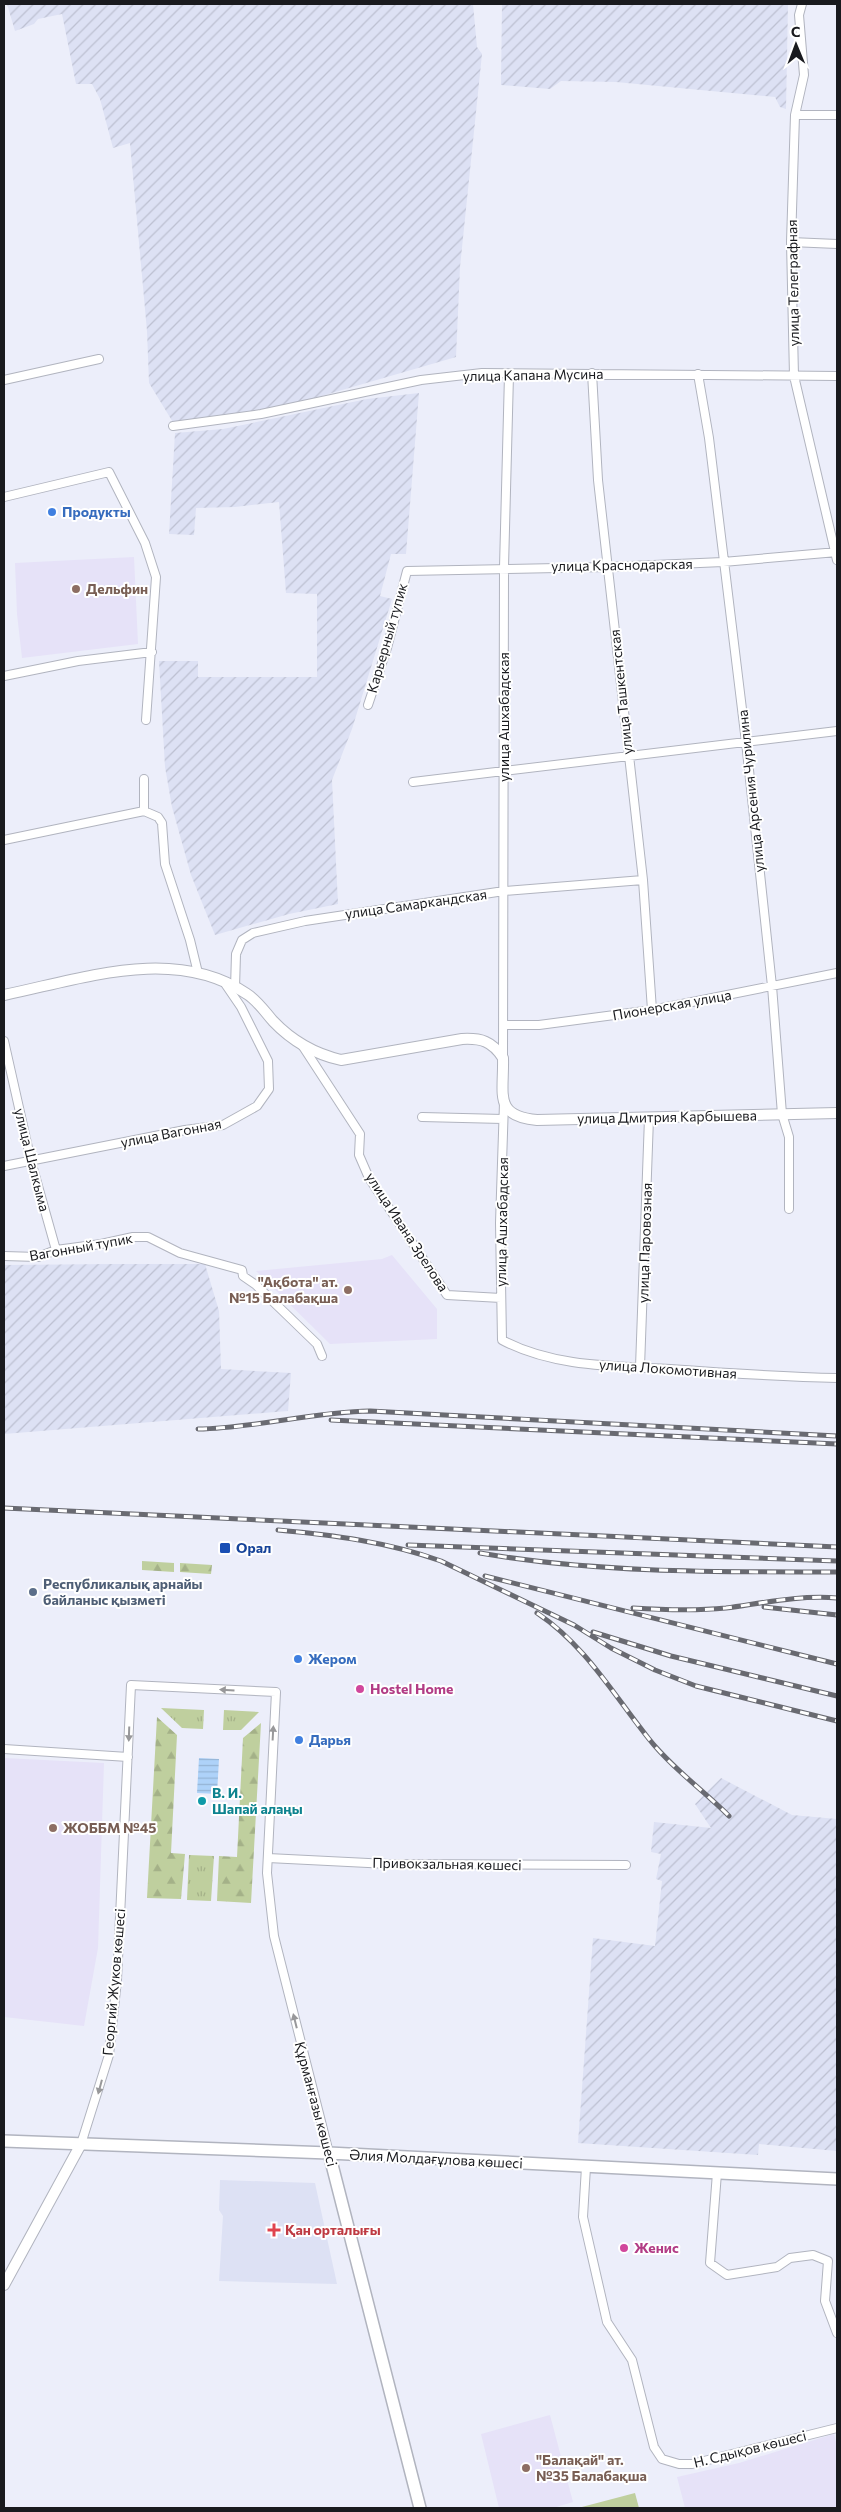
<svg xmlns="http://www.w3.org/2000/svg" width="841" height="2512" font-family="Commissioner,sans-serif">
<defs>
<pattern id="industrial-furrows" width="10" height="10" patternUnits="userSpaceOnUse" patternTransform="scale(1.25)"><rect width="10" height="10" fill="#dde1f4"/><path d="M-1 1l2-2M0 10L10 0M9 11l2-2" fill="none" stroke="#bdc0d1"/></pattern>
<pattern id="grass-tufts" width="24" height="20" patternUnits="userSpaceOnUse" patternTransform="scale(1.25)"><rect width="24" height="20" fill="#bfcf9e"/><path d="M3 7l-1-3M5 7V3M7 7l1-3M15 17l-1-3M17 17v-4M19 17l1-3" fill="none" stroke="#a4b188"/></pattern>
<pattern id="forest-firs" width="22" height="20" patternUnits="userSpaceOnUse" patternTransform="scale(1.25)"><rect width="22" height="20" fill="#bfcf9e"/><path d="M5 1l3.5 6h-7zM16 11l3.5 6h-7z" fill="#a4b188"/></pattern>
<pattern id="water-rules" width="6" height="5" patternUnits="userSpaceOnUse" patternTransform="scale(1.25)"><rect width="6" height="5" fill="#aed2f9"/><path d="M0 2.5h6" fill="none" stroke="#95b4d5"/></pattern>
</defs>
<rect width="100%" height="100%" fill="#eceefa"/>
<path fill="url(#industrial-furrows)" d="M7,4H473L477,47L482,54L460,267L456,357L280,408L174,424L149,383L147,331L130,143L113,148L100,99L92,84H76L62,14L38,19L34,24L15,31Z
M502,4H788L786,109L780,107L775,97L616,82L561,81L550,89L501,85Z
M419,393L406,554H391L380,596L392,599L352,729L332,780L338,904L289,914L215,935L191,875L172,807L165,767L159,661H198V677H317V594L286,593L279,502L235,507L196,508L194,535L169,534L175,433L223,429L367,399Z
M112,1264H205L219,1311L221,1369L291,1373L288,1411L4,1434V1265Z
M721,1778L792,1815L837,1819V2151L759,2144L758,2155L578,2143L593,1938L655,1946L662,1881L656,1879L661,1854L651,1852L654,1822L711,1828L695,1804Z"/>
<path fill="#e6e2f8" d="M134,557L138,644L22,658L17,614L15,563Z
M392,1255L437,1309V1339L330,1344L256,1271L382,1259Z
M4,1758L104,1763L98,1948L84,2026L4,2017Z
M550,2415L573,2502L553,2508H499L481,2434Z
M834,2434L837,2446V2508H685L677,2477L739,2463Z"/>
<path fill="#dde1f4" d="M220,2180L315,2183L337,2284L219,2281L223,2216L219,2210Z"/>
<path fill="url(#grass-tufts)" d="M161,1708L204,1710L203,1729L182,1728Z
M224,1710L259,1712L241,1730H223Z
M189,1855L214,1856L211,1901L187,1900Z"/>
<path fill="url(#forest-firs)" d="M142,1561L174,1563V1572L142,1570Z
M180,1563L212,1565L211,1574L180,1572Z
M157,1717L177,1735L171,1853L185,1854L181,1899L147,1898Z
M261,1723L251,1903L217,1901L219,1856L237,1857L243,1738Z"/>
<path fill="#bfcf9e" d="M635,2493L639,2508H578Z"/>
<path fill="url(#water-rules)" d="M199,1758L219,1759L217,1794L197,1793Z"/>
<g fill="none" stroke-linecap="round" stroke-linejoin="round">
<g stroke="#b1b4bf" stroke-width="10">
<path id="minor" d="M802,4L799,15L804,75L795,115L791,242L794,376L837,560
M795,115H837
M791,242L837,244
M592,373L598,480L643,880L652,1010
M698,374L709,438L746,742L772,986L782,1114L789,1137V1209
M4,380L99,359
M173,426L261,414L421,380L482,373L837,376
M4,497L109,472L145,543L156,577L146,720
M4,676L78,661L152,652
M368,705L387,648L407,571L607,567L723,562L837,552
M144,779V811L158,817L162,823L165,864L190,940L198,973
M413,782L837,731
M4,840L144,811
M235,988L236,954L242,940L253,933L305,921L504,891L643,880
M505,1025H539L652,1010L837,973
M4,1041L31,1161L56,1250
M302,1045L360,1134L359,1155L369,1178L447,1295L501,1298
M503,1058L504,567L509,375
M504,1103L500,1223L502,1340C552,1367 614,1366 670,1369C725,1373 781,1377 837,1378
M422,1117L503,1119
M4,1166L185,1130L223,1125L257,1106L269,1089L268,1061L241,1007L226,985
M4,1256L38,1257L56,1250L101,1244L133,1237H148L180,1253L242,1270L243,1276L256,1285L317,1344L322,1356
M640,1367L649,1118
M4,1749L128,1757
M268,1858L388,1864L626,1865
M81,2144L109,2055L117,1980L131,1685L276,1692L267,1873L274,1936L329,2153
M586,2167L583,2217L607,2322L632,2360L654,2447L662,2459L679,2464H692L837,2428
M717,2173L710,2263L727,2275L777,2267L790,2258L813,2255L828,2261L825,2301L837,2333"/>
</g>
<g stroke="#b1b4bf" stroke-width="12">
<path id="tertiary" d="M4,995C82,979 174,945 247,994C258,1001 265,1012 273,1021C292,1041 315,1054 341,1060L462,1039C481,1038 492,1041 503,1058C504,1094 493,1116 537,1120L837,1113
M4,2285L81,2144"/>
</g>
<g stroke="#b1b4bf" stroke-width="14">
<path id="secondary" d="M4,2141L329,2153L837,2179
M329,2153L420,2508"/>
</g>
<use href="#minor" stroke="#fff" stroke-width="8"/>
<use href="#tertiary" stroke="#fff" stroke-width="10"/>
<use href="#secondary" stroke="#fff" stroke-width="11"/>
<g stroke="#696a71" stroke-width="5">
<path id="rail" d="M331,1420L837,1444
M198,1429C256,1428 312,1412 370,1411L837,1436
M4,1508L837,1547
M278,1530C333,1535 388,1542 441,1561L574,1625L611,1648L655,1670L696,1686L837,1721
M408,1545L837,1561
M480,1553C597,1573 719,1572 837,1572
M485,1576L837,1664
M764,1607L837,1615
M633,1608C664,1610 695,1611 726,1608C763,1603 799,1595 837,1598
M537,1613C585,1645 613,1694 649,1739C672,1768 703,1790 729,1816
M593,1632L671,1656L837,1696"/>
</g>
<use href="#rail" stroke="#fff" stroke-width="3" stroke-dasharray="9" stroke-linecap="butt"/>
</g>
<defs><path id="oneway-solid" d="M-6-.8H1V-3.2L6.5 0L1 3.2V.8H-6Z" transform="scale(1.25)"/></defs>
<g fill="#98989a">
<use href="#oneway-solid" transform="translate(227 1690) rotate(-177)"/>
<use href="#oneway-solid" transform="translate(273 1733) rotate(-87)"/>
<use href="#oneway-solid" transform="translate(129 1734) rotate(92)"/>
<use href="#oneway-solid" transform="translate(295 2021) rotate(-104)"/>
<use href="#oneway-solid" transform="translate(100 2087) rotate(105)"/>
</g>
<g fill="#3f7fe0" stroke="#fff" stroke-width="2">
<circle cx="52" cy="512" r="5"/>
<circle cx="298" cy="1659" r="5"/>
<circle cx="299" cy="1740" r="5"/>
</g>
<g fill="#8d6e63" stroke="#fff" stroke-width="2">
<circle cx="76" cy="589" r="5"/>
<circle cx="348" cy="1290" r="5"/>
<circle cx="53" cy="1828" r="5"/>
<circle cx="526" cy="2468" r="5"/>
</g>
<rect fill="#1a4fb4" stroke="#fff" stroke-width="2" x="219" y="1542" width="12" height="12" rx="2.5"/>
<circle fill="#5c6f8a" stroke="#fff" stroke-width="2" cx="33" cy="1592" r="5"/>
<g fill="#d1479c" stroke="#fff" stroke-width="2">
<circle cx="360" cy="1689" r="5"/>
<circle cx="624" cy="2248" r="5"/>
</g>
<circle fill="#0f9aa8" stroke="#fff" stroke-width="2" cx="202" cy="1801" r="5"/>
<path fill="#e0444e" stroke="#fff" stroke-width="2" d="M271.5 2222.5h5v5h5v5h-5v5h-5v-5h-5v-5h5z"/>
<g text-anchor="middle" stroke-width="4" stroke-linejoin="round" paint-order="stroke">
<g font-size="14" fill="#191a1e" stroke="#fff">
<text transform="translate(793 283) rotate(-91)" y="5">улица Телеграфная</text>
<text transform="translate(533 375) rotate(-1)" y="5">улица Капана Мусина</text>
<text transform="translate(622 565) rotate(-1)" y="5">улица Краснодарская</text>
<text transform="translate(387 638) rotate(-74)" y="5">Карьерный тупик</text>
<text transform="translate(621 692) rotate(-96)" y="5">улица Ташкентская</text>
<text transform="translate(504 717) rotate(-90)" y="5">улица Ашхабадская</text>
<text transform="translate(751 791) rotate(-96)" y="5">улица Арсения Чурилина</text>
<text transform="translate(416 904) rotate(-8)" y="5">улица Самаркандская</text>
<text transform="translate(672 1005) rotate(-10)" y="5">Пионерская улица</text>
<text transform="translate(667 1117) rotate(-1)" y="5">улица Дмитрия Карбышева</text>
<text transform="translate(171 1133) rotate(-11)" y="5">улица Вагонная</text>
<text transform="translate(32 1160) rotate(76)" y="5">улица Шалкыма</text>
<text transform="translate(502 1222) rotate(-89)" y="5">улица Ашхабадская</text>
<text transform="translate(407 1232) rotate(57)" y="5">улица Ивана Зрелова</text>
<text transform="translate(645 1243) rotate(-88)" y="5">улица Паровозная</text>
<text transform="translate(81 1247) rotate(-10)" y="5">Вагонный тупик</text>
<text transform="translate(668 1369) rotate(4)" y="5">улица Локомотивная</text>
<text transform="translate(447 1864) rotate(1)" y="5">Привокзальная көшесі</text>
<text transform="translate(114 1982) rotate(-85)" y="5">Георгий Жуков көшесі</text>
<text transform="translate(316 2104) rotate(75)" y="5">Құрманғазы көшесі</text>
<text transform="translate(436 2159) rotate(3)" y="5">Әлия Молдағұлова көшесі</text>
<text transform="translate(750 2449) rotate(-14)" y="5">Н. Сдықов көшесі</text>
</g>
<g font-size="14" font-weight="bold" fill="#366cbe" stroke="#fff" text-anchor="start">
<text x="62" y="517">Продукты</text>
<text x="308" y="1664">Жером</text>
<text x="309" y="1745">Дарья</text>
</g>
<g font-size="14" font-weight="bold" fill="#785e54" stroke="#fff" text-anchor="start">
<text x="86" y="594">Дельфин</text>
<text x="338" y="1287" text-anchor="end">"Ақбота" ат.<tspan x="338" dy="16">№15 Балабақша</tspan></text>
<text x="63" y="1833">ЖОББМ №45</text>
<text x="536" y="2465">"Балақай" ат.<tspan x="536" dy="16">№35 Балабақша</tspan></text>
</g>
<g font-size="14" font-weight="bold" fill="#164399" stroke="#fff" text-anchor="start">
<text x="236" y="1553">Орал</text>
</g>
<g font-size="14" font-weight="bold" fill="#4e5e75" stroke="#fff" text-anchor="start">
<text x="43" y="1589">Республикалық арнайы<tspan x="43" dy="16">байланыс қызметі</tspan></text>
</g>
<g font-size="14" font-weight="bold" fill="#b23c85" stroke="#fff" text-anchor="start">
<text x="370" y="1694">Hostel Home</text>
<text x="634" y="2253">Женис</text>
</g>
<g font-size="14" font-weight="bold" fill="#0d838f" stroke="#fff" text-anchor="start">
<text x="212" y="1798">В. И.<tspan x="212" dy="16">Шапай алаңы</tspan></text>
</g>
<g font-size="14" font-weight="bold" fill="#be3a42" stroke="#fff" text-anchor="start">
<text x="285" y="2235">Қан орталығы</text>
</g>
</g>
<rect width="841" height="2512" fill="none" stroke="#191a1e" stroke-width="10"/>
<g transform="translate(796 45) rotate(359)" stroke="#ffffff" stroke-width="4" paint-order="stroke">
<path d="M0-4L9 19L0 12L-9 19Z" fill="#191a1e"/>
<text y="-8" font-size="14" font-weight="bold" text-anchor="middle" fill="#191a1e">С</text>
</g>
</svg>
